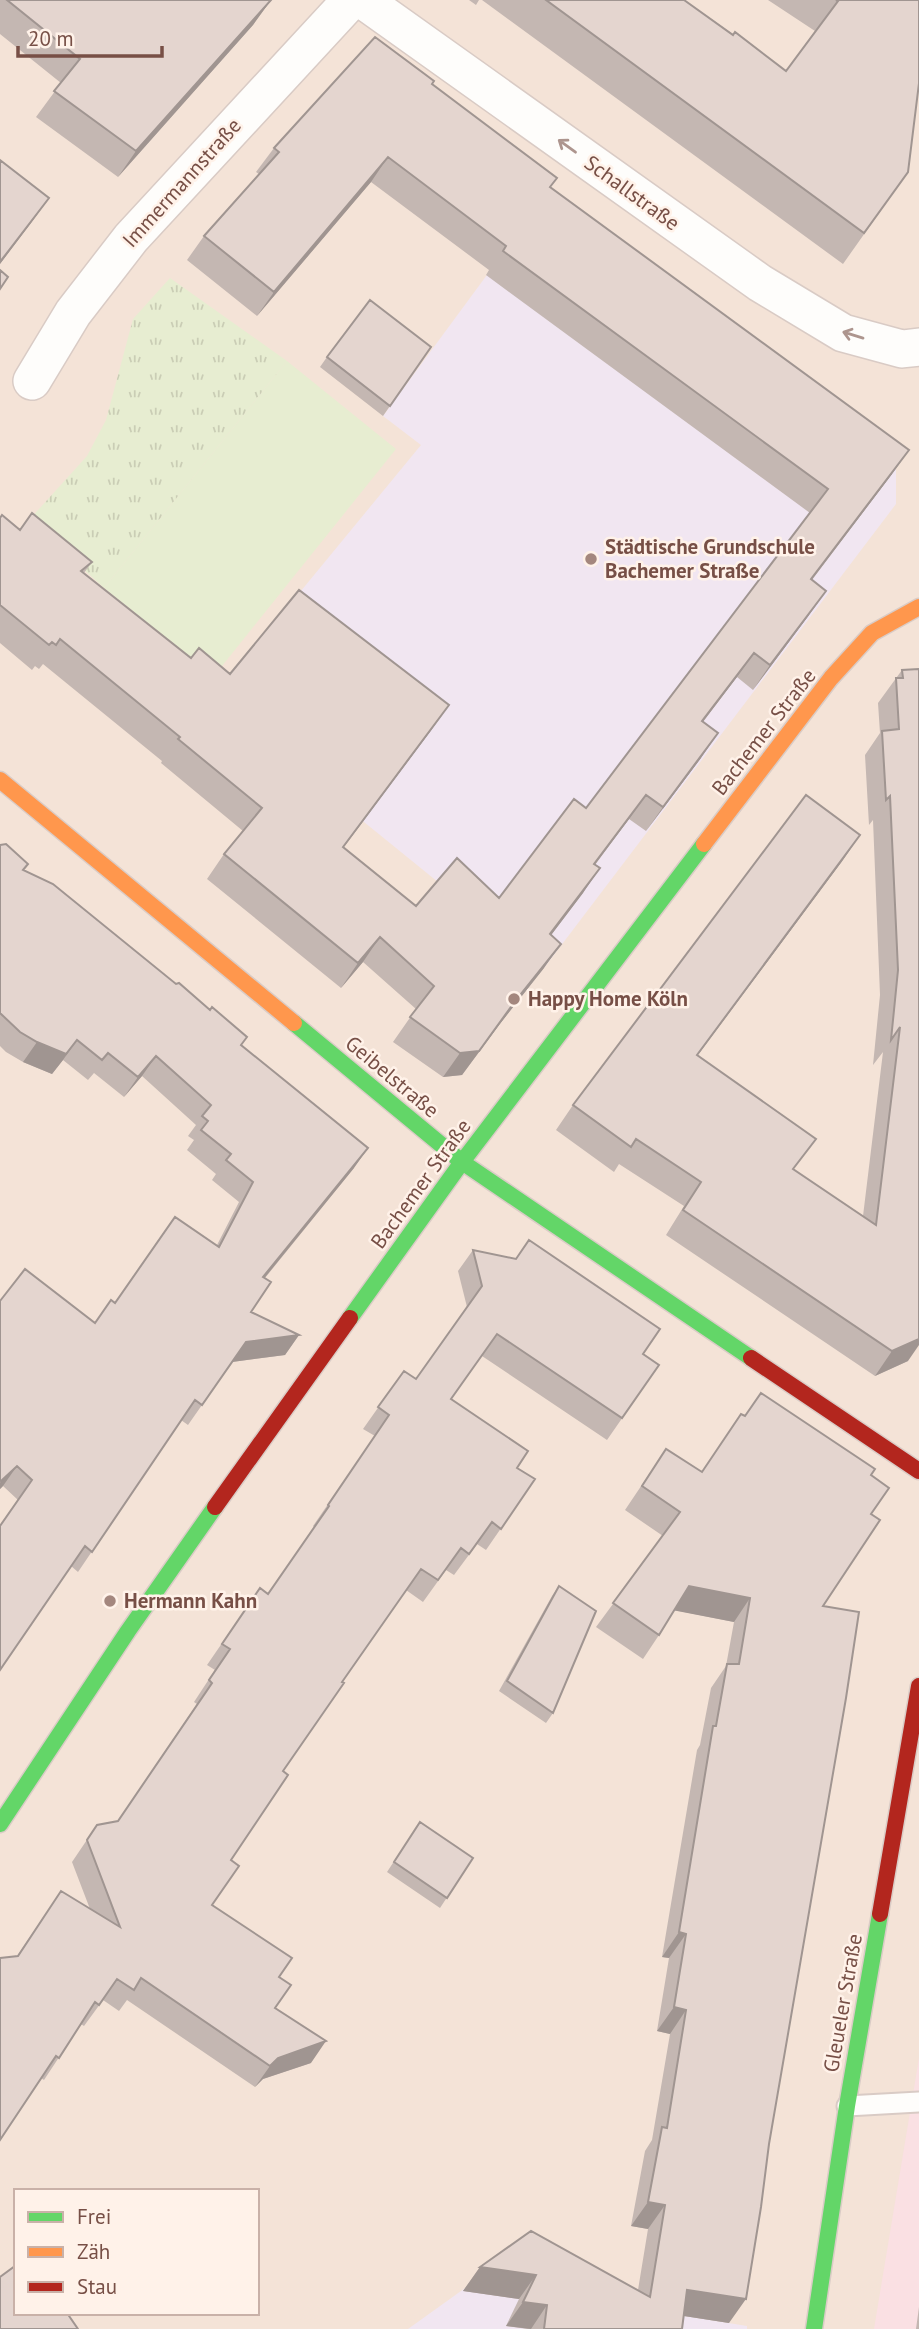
<svg xmlns="http://www.w3.org/2000/svg" width="919" height="2329" font-family="'PT Sans',sans-serif">
<defs>
<pattern id="park-tufts" width="24" height="20" patternUnits="userSpaceOnUse" patternTransform="scale(1.75)"><rect width="24" height="20" fill="#e7edd1"/><path d="M3 7l-1-3M5 7V3M7 7l1-3M15 17l-1-3M17 17v-4M19 17l1-3" fill="none" stroke="#cacdb5"/></pattern>
</defs>
<rect width="100%" height="100%" fill="#f8efe7"/>
<path fill="#f4e3d7" fill-rule="evenodd" d="M0,0H919V2329H0ZM16,2191H257V2313H16Z"/>
<path fill="#f1e6f1" d="M540,203L896,459V504L544,968L295,766L282,614L421,445L383,416Z
M514,2253L605,2303L747,2326V2329H408Z"/>
<path fill="#fae0e3" d="M919,2058V2329H874Z"/>
<path fill="#e7edd1" d="M287,361L396,449L214,676L104,588Z"/>
<path fill="url(#park-tufts)" d="M170,278L287,361L104,588L29,520L87,456L106,420L133,319Z"/>
<g fill="none" stroke-linecap="round" stroke-linejoin="round">
<g stroke="#d9cbc5" stroke-width="23">
<path id="lane" d="M847,2106L919,2102"/>
</g>
<g stroke="#d9cbc5" stroke-width="40">
<path id="street" d="M363,0L760,283L843,333L902,349L919,347
M32,381L73,313L131,238L351,0"/>
</g>
<g stroke="#daccc6" stroke-width="19">
<path id="fast" d="M294,1023L462,1162L751,1358
M350,1318L462,1162L704,844
M0,1824L128,1631L215,1507
M814,2329L847,2106L880,1914"/>
</g>
<g stroke="#daccc6" stroke-width="19">
<path id="slow" d="M0,780L294,1023
M704,844L831,678L872,633L919,607"/>
</g>
<g stroke="#daccc6" stroke-width="19">
<path id="jam" d="M751,1358L919,1471
M215,1507L350,1318
M880,1914L919,1686"/>
</g>
<use href="#lane" stroke="#fefdfb" stroke-width="19"/>
<use href="#street" stroke="#fefdfb" stroke-width="37"/>
<use href="#fast" stroke="#63d668" stroke-width="16"/>
<use href="#slow" stroke="#ff974d" stroke-width="16"/>
<use href="#jam" stroke="#b3261e" stroke-width="16"/>
</g>
<path fill="#c4b7b2" d="M0,0H271L253,25L118,177L36,117L61,83L0,34Z
M469,0H479L476,5Z
M482,0H684L786,71L815,31L768,0H919L908,172L843,264Z
M432,84L551,188L892,474L812,580L809,615L753,690L737,677L703,722L701,758L646,831L629,819L595,865L583,893L551,935L544,968L499,1025L462,1075L443,1077L393,1042L416,1009L363,962L341,988L207,879L224,854L243,831L161,763L162,761L43,664L39,669L35,666L32,670L0,643V518L20,530L92,562L84,573L191,658L230,674L432,729L343,847L416,906L499,898L586,808L810,513L486,275L489,270L371,182L257,316L187,260L204,236L259,174L256,172L274,148Z
M431,347L383,416L320,367L327,357Z
M919,669L908,1361L875,1376L666,1235L684,1206L619,1164L614,1172L556,1130L573,1105L843,860L697,1056L794,1170L863,1216L883,1052L873,1065L880,995L873,820L869,825L865,755L880,733L878,703L902,670Z
M0,845L24,870L210,1010L247,1037L241,1045L354,1168L265,1278L251,1312L299,1335L285,1355L232,1362L188,1425L181,1420L78,1572L71,1566L18,1500L3,1486L0,1489V1301L94,1323L115,1303L217,1245L239,1202L212,1180L216,1174L187,1150L194,1140L188,1136L196,1125L142,1076L124,1097L94,1073L88,1080L63,1060L52,1074L23,1062L6,1052L0,1046Z
M529,1240L643,1354L659,1365L607,1440L482,1356L451,1399L517,1468L535,1479L486,1550L477,1544L454,1575L446,1570L423,1602L406,1590L342,1682L283,1771L231,1860L212,1905L279,1977L275,2008L311,2063L263,2079L255,2087L127,2000L119,2011L103,2000L84,2026L81,2024L44,2080L41,2078L17,1956L61,1891L90,1909L72,1862L97,1825L118,1821L197,1704L194,1702L215,1670L207,1665L260,1588L268,1594L314,1527L313,1526L375,1436L363,1429L404,1371L416,1379L467,1307L458,1271L473,1250L516,1259Z
M666,1449L701,1472L871,1475V1514L823,1606L729,2323L684,2316L682,2329H528L506,2326L519,2299L463,2291L480,2267L638,2290L648,2229L631,2226L645,2151L652,2140L670,2034L657,2031L669,1958L662,1957L697,1750L700,1745L711,1688L726,1666L734,1622L674,1610L659,1635L643,1659L596,1627L663,1536L625,1510Z
M559,1586L553,1713L546,1723L499,1691L552,1596Z
M420,1822L473,1858L440,1908L387,1872Z
M919,2307V2329H916Z"/>
<path fill="#a09591" d="M271,0L253,25L118,177L136,151Z
M388,157L371,182L257,316L274,292Z
M49,198L31,223L0,264V262Z
M909,450L892,474L794,603L811,579Z
M826,591L809,615L753,690L770,665Z
M754,653L737,677L685,745L702,721Z
M449,705L432,729L326,871L343,847Z
M718,733L701,758L646,831L663,807Z
M646,795L629,819L577,888L594,864Z
M860,835L843,860L679,1080L697,1055Z
M600,868L583,893L533,959L550,934Z
M380,937L363,962L341,988L358,963Z
M561,944L544,968L499,1025L462,1075L443,1077L460,1053L516,1000Z
M77,1040L63,1060L52,1074L23,1062L37,1042Z
M156,1056L142,1076L124,1097L138,1077Z
M368,1148L354,1168L249,1297L263,1277Z
M299,1335L285,1355L232,1362L188,1425L246,1342Z
M919,1339V1345L908,1361L875,1376L892,1351Z
M17,1466L3,1486L0,1489V1483L1,1481Z
M689,1586L750,1598L734,1622L672,1610Z
M679,1932L686,1934L669,1958L662,1957Z
M674,2007L686,2010L670,2034L657,2031Z
M326,2041L311,2063L263,2079L255,2087L270,2066L278,2058Z
M648,2202L665,2205L648,2229L631,2226Z
M480,2267L536,2275L519,2299L463,2291Z
M687,2290L746,2299L729,2323L671,2314Z
M523,2302L547,2305L531,2329L506,2326Z"/>
<path fill="#e4d5cf" stroke="#a09591" stroke-width="2" d="M7,0H271L136,151L54,91L80,59Z
M546,0H684L733,35L735,32L786,71L838,1L836,0H919V83L908,172L864,233Z
M375,37L434,81L432,84L557,178L550,187L909,450L811,579L826,591L770,665L754,653L702,721L718,733L663,807L646,795L594,864L600,868L550,934L561,944L516,1000L479,1051L460,1053L410,1017L434,986L380,937L358,963L224,854L262,808L178,739L180,737L60,639L56,645L52,642L49,645L0,605V518L2,515L20,530L32,513L92,562L81,571L191,658L199,648L230,674L299,590L449,705L343,847L416,906L457,858L499,898L574,799L586,808L828,489L503,251L506,246L388,157L274,292L204,236L279,152L274,148Z
M0,160L49,198L0,262Z
M0,270L8,277L0,289Z
M370,300L431,347L390,406L327,357Z
M919,669V1339L892,1351L683,1210L701,1182L636,1139L631,1147L573,1105L806,795L860,835L697,1055L816,1139L793,1169L876,1225L900,1027L891,1040L898,970L890,796L886,800L882,731L899,729L896,678H903L902,670Z
M6,844L28,864L23,870L53,884L176,984L179,983L210,1010L212,1007L247,1037L241,1045L368,1148L263,1277L271,1282L251,1312L299,1335L246,1342L202,1405L195,1400L92,1552L85,1546L0,1670V1526L32,1480L17,1466L1,1481L0,1480V1301L25,1269L95,1323L111,1300L115,1303L175,1217L219,1247L253,1182L226,1160L231,1154L201,1130L208,1121L202,1116L211,1105L156,1056L138,1077L108,1053L102,1060L77,1040L66,1054L37,1042L20,1032L0,1013V845Z
M529,1240L660,1329L643,1354L659,1365L622,1418L497,1334L451,1399L528,1451L517,1468L535,1479L501,1529L492,1522L469,1554L461,1548L438,1580L421,1569L342,1682L344,1683L283,1771L288,1775L231,1860L239,1866L212,1905L292,1958L279,1977L291,1985L275,2008L326,2041L278,2058L270,2066L141,1978L134,1990L117,1979L99,2005L95,2002L59,2058L56,2056L0,2140V1958L18,1956L61,1891L120,1927L87,1840L97,1825L118,1821L212,1683L209,1680L230,1649L222,1644L260,1588L268,1594L329,1506L328,1505L389,1415L378,1407L404,1371L416,1379L482,1286L473,1250L516,1259Z
M761,1393L875,1469L871,1475L889,1488L871,1514L880,1520L823,1606L859,1612L846,1698L769,2144L761,2207L746,2299L687,2290L682,2329H544L547,2305L523,2302L536,2275L480,2267L531,2231L650,2297L665,2205L648,2202L662,2127L667,2128L686,2010L674,2007L686,1934L679,1932L713,1726H716L727,1664H739L750,1598L689,1586L659,1635L613,1603L680,1512L642,1486L666,1449L702,1472L741,1414L745,1416Z
M559,1586L596,1611L553,1713L507,1681Z
M420,1822L473,1858L447,1898L394,1862Z
M15,2266L16,2313H67L78,2329H0V2277Z"/>
<defs><path id="oneway-shaft" d="M-6 0H5M1.5-3L5.5 0L1.5 3" fill="none" stroke-width="1.6" stroke-linecap="round" stroke-linejoin="round" transform="scale(1.75)"/></defs>
<g stroke="#ad958e">
<use href="#oneway-shaft" transform="translate(567 146) rotate(-144)"/>
<use href="#oneway-shaft" transform="translate(853 335) rotate(-163)"/>
</g>
<g fill="#a4877e" stroke="#fff2e9" stroke-width="2.5">
<circle cx="591" cy="559" r="7"/>
<circle cx="514" cy="999" r="7"/>
<circle cx="110" cy="1601" r="7"/>
</g>
<g text-anchor="middle" stroke-width="5" stroke-linejoin="round" paint-order="stroke">
<g font-size="21" fill="#774f46" stroke="#fff2e9">
<text transform="translate(182 183) rotate(-48)" y="7">Immermannstraße</text>
<text transform="translate(632 193) rotate(36)" y="7">Schallstraße</text>
<text transform="translate(764 732) rotate(-52)" y="7">Bachemer Straße</text>
<text transform="translate(392 1077) rotate(40)" y="7">Geibelstraße</text>
<text transform="translate(421 1184) rotate(-54)" y="7">Bachemer Straße</text>
<text transform="translate(843 2003) rotate(-80)" y="7">Gleueler Straße</text>
</g>
<g font-size="21" font-weight="bold" fill="#774f46" stroke="#fff2e9" text-anchor="start">
<text x="605" y="554">Städtische Grundschule<tspan x="605" dy="24">Bachemer Straße</tspan></text>
<text x="528" y="1006">Happy Home Köln</text>
<text x="124" y="1608">Hermann Kahn</text>
</g>
</g>
<rect x="14" y="2189" width="245" height="126" fill="#fff2e9" stroke="#c9b1a8" stroke-width="2"/>
<rect x="28" y="2212" width="35" height="10" fill="#63d668" stroke="#c9b1a8" stroke-width="2"/>
<text x="77" y="2224" font-size="21" fill="#774f46">Frei</text>
<rect x="28" y="2247" width="35" height="10" fill="#ff974d" stroke="#c9b1a8" stroke-width="2"/>
<text x="77" y="2259" font-size="21" fill="#774f46">Zäh</text>
<rect x="28" y="2282" width="35" height="10" fill="#b3261e" stroke="#c9b1a8" stroke-width="2"/>
<text x="77" y="2294" font-size="21" fill="#774f46">Stau</text>
<path d="M18 46v10h144v-10" fill="none" stroke="#774f46" stroke-width="3.5"/>
<text x="28" y="46" font-size="21" fill="#774f46" stroke="#fff2e9" stroke-width="5" paint-order="stroke">20 m</text>
</svg>
